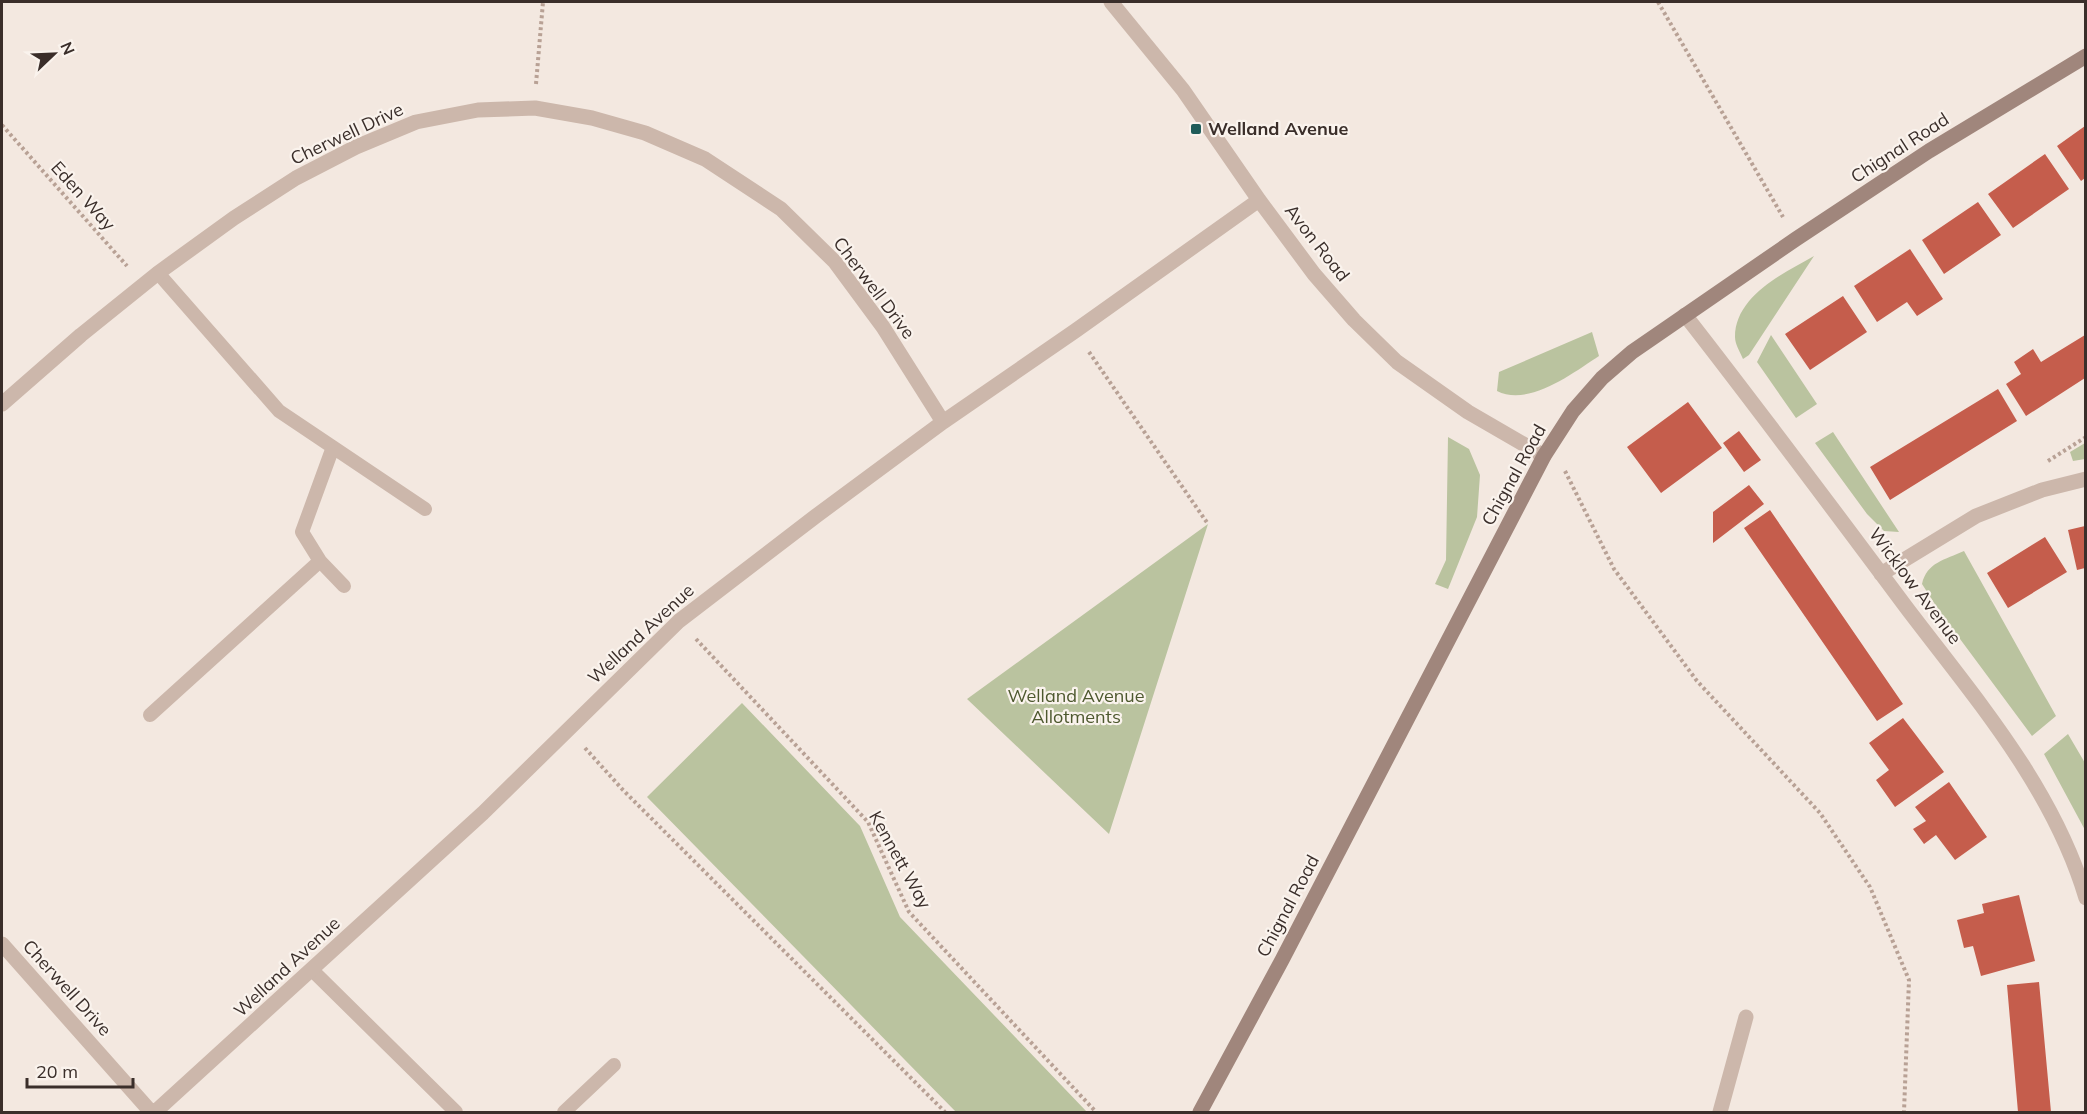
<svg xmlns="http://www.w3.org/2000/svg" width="2087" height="1114" font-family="Mulish,sans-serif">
<rect width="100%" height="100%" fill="#f3e8e0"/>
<path fill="#bac39f" d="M1814,256L1749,355L1743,359C1740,352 1735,344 1735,337C1735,296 1784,273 1814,256Z
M1592,332L1599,356C1573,373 1529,407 1497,391L1499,372Z
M1771,335L1817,404L1796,418L1757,362Z
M1833,432L1899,532L1884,531L1867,514L1815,443Z
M1448,437L1469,449L1480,475L1477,517L1448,589L1435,584L1446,560Z
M2085,443V459L2073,461L2070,452Z
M1208,524L1109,834L967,699Z
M1964,551L2056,716L2032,736L1940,612L1922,584C1927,562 1945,560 1964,551Z
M742,703L860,826L900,917L1087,1112H956L647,797Z
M2068,734L2085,763V830L2044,754Z"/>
<path fill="#c55d4c" d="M2085,126V178L2081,181L2057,146Z
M2045,154L2069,189L2013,228L1988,194Z
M1978,202L2001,235L1944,274L1922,240Z
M1910,249L1943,299L1917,316L1907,302L1877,322L1854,286Z
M1843,296L1867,332L1810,370L1785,334Z
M2085,335V378L2026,416L2006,384L2021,374L2014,362L2033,349L2041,362Z
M1998,389L2017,421L1890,500L1870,467Z
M1688,402L1722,448L1661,493L1627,447Z
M1739,431L1761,460L1744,472L1723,443Z
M1749,485L1764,504L1713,543V512Z
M1770,510L1903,704L1877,721L1744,528Z
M2085,526V568L2077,570L2068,530Z
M2045,537L2067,572L2008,608L1987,573Z
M1903,718L1944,772L1895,807L1876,780L1889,770L1869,743Z
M1949,782L1987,837L1955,860L1936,835L1924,844L1913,829L1926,821L1915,807Z
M2019,895L2035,961L1981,976L1973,946L1964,948L1957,920L1984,913L1982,904Z
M2039,982L2051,1112H2018L2007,985Z"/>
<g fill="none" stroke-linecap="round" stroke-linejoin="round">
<path stroke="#b8a195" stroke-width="4" stroke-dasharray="3 3" stroke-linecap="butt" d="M1658,2L1783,217
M536,84L543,2
M2,125L127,266
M1089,352L1208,524
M2048,461L2086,437
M1565,471L1614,569L1697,681L1820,813L1870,887L1909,980L1904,1112
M696,639L868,822L909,912L1096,1112
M585,748L623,790L945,1112"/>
<path stroke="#ccb7ab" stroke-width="14" d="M158,273L279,411L425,509
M333,447L302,532L320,561L344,586
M150,715L320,561
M312,970L456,1112
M564,1112L614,1065"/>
<path stroke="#ccb7ab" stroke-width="15" d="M1111,2L1183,90L1259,200L1314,274L1354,320L1397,362L1468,412L1544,456
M1685,315C1760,411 1833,509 1906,607C1975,698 2053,787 2086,898
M2,404L81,335L158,273L234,218L296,178L356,147L416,122L478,110L535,108L592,118L645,133L705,159L781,209L835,262L883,327L943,422
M1881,574L1976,516L2042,490L2086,479
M2,944L151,1112
M155,1112L483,813L679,621L816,516L943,422L1075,331L1259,200
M1720,1112L1746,1017"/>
<path stroke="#a0867c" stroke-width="15" d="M1200,1112L1282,960L1544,456L1573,411L1602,378L1632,352L1796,239L1929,151L2086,56"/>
</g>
<rect fill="#205c59" stroke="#faf3ed" stroke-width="2" x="1190" y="123" width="12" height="12" rx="3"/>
<g text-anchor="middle" stroke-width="4.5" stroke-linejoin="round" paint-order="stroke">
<g font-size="18" font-weight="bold" fill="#3a2e2a" stroke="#faf3ed" text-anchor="start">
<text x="1208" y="135">Welland Avenue</text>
</g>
<g font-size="18" fill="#3a2e2a" stroke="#faf3ed">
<text transform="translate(347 134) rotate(-25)" y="6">Cherwell Drive</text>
<text transform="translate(1900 148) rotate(-33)" y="6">Chignal Road</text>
<text transform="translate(83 196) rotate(48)" y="6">Eden Way</text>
<text transform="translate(1317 243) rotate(52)" y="6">Avon Road</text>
<text transform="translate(874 288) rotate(53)" y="6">Cherwell Drive</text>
<text transform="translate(1514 475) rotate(-61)" y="6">Chignal Road</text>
<text transform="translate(1915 586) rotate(53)" y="6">Wicklow Avenue</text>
<text transform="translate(641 634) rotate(-43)" y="6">Welland Avenue</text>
<text transform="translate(900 860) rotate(61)" y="6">Kennett Way</text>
<text transform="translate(1288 906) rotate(-62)" y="6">Chignal Road</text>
<text transform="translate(287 967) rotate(-43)" y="6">Welland Avenue</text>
<text transform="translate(67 988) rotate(48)" y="6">Cherwell Drive</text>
</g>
<g font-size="18" fill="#4d582e" stroke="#faf3ed">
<text x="1076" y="702">Welland Avenue<tspan x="1076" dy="21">Allotments</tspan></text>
</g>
</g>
<rect width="2087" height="1114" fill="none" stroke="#3a2e2a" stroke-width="6"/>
<g transform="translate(54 54) rotate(67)" stroke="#faf3ed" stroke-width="4.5" paint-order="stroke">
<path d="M0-4.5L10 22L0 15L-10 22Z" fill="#3a2e2a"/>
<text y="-9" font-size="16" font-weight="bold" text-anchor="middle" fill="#3a2e2a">N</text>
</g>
<path d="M27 1078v9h106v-9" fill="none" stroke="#3a2e2a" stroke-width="3"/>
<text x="36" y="1078" font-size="18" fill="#3a2e2a" stroke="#faf3ed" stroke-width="4.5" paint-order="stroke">20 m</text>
</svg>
